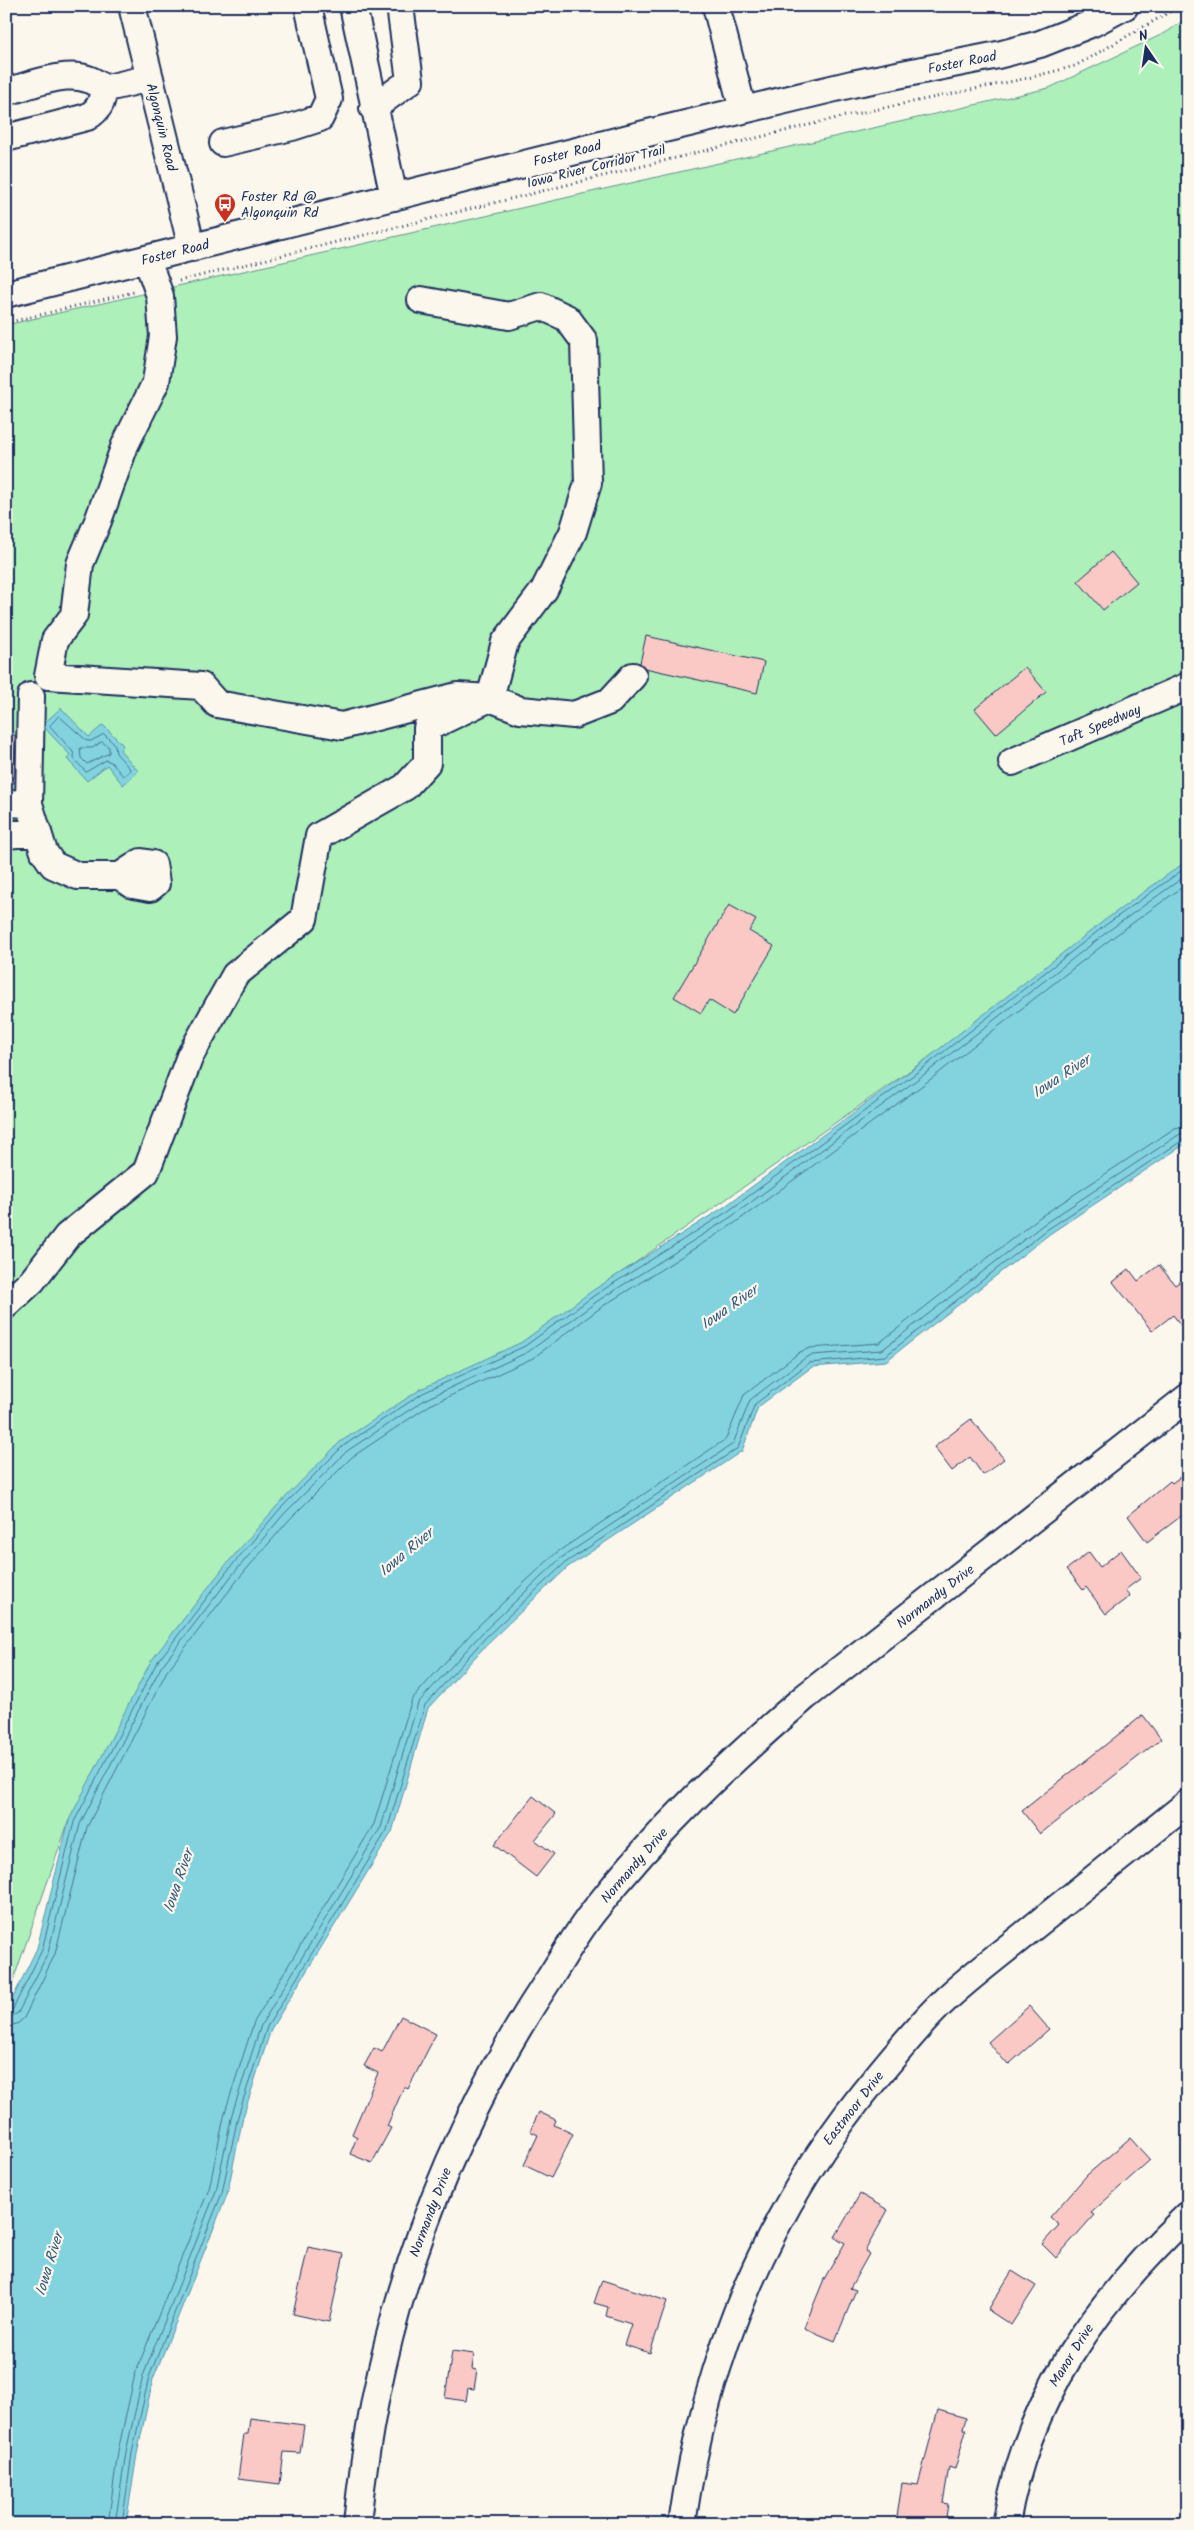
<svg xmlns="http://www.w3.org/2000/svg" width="1194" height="2530" font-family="Kalam,sans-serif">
<rect width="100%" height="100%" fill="#fbf7ec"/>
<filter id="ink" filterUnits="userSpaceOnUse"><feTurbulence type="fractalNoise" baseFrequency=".02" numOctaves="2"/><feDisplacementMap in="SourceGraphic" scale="10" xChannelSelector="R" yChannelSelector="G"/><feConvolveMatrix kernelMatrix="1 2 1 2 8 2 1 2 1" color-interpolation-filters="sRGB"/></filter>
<g filter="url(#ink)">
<path fill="#adf0ba" stroke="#64908c" d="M1188,17V876L522,1342L69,1820L6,2001V325L1049,88L1167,32Z"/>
<path fill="#83d3df" stroke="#5991ab" d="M61,708L89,737L103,725L123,745L120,750L138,771L123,785L107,765L87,781L67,759L70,755L42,725Z
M1188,860V1142L1051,1233L886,1361L812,1367L758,1407L742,1451L568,1567L490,1641L428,1708L392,1832L271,2029L243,2117L227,2195L153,2379L137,2454L126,2524H6V2012L37,1948L69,1820L151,1661L224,1567L276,1507L340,1442L421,1389L522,1342L592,1291L724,1207L920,1064L1105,920Z"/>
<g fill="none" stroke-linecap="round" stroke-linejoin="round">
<path stroke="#457192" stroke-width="1" d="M59,716L87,741H91L104,734L115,745L116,753L130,769L129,772L123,776L111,762L106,760L86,772L75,760L73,752L50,726Z
M102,742L109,747V753L87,764L81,758L80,748H92Z
M6,2012L13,2009L42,1950L74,1822L156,1664L228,1570L279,1510L343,1446L423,1393L525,1346L595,1295L727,1212L923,1068L1107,924L1188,866
M6,2019L18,2013L48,1953L80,1824L161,1667L233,1574L284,1514L347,1451L426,1399L528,1352L599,1300L731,1217L926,1073L1111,929L1188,874
M6,2026L17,2024L24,2018L55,1954L87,1827L167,1671L239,1578L289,1520L352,1457L430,1405L533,1358L603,1306L735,1223L931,1079L1116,935L1188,883
M108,2524L118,2451L135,2374L209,2189L225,2112L254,2022L374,1824L412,1699L476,1628L556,1553L726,1439L744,1395L800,1352L810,1348L879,1343L1040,1217L1175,1128L1188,1125
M115,2524L126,2452L143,2376L216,2191L232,2114L261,2025L381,1827L418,1703L482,1633L561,1558L733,1444L750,1400L805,1358L811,1355L882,1350L1044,1224L1180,1134L1188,1132
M122,2524L132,2453L149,2377L222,2193L238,2116L267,2027L387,1830L425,1705L486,1637L565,1563L738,1448L755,1404L809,1363L885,1356L1048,1229L1183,1140L1188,1139"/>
</g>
<path fill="#fac9c6" stroke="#1b2f5e" d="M1111,552L1137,582L1103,610L1078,581Z
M646,636L764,662L757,693L645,668L640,663Z
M1025,667L1046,692L996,734L975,709Z
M6,735H15L14,783H6Z
M729,905L756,920L749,931L774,946L733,1015L709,1000L701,1013L674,997Z
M1159,1265L1175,1285L1188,1276V1335L1173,1315L1152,1331L1113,1282L1129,1269L1138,1281Z
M971,1419L1004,1459L983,1475L970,1457L952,1471L934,1447Z
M1188,1471V1511L1147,1542L1128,1516L1170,1481L1172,1483Z
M1121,1550L1141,1578L1125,1590L1130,1596L1106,1614L1086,1587L1083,1590L1067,1569L1089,1552L1100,1567Z
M1143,1715L1161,1739L1040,1834L1022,1811Z
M533,1796L556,1814L535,1840L554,1854L536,1877L494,1845Z
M1029,2006L1049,2029L1008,2065L988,2042Z
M401,2016L436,2034L408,2089L404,2087L387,2126L391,2128L372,2163L350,2154L357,2137L352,2134L378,2073L364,2066L374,2048L382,2052Z
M539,2112L556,2120L554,2125L573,2134L551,2178L524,2165L538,2135L530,2131Z
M1130,2138L1150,2160L1091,2213L1094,2215L1056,2258L1042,2244L1059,2225L1050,2217L1087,2175Z
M860,2194L888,2210L865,2251L869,2254L850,2288L856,2290L835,2341L804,2328L824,2279L845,2243L835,2237Z
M308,2247L344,2254L329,2322L293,2314Z
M1012,2271L1036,2286L1011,2325L988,2310Z
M602,2280L667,2301L650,2353L624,2345L631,2324L606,2316L608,2307L594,2303Z
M452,2351L474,2354L472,2369L477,2370L474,2389L468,2388L466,2401L445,2398Z
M938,2410L966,2418L963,2429L966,2430L955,2469L949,2467L943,2503L948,2504L945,2524H896L902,2483L918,2485Z
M250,2418L304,2425L300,2453L284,2452L280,2484L238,2479L244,2434H248Z"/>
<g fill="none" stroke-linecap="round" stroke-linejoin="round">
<g stroke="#1b2f5e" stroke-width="30">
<path id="minor" d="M132,6L192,248
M353,6L394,197
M716,6L743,110
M103,89L150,78
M6,92C35,84 80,63 103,89C103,102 99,110 87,117L6,138
M373,108L410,81L400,6
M223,143L292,127L320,118L329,99L308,6
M147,259L160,296L163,336L156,382L125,445L98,521L80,564L74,615L55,640L48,676L201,686L217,704L342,726L457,696L490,698L520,710L574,715L610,701L633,676
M6,294L656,131L852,84L998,55L1040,44L1093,23L1125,6
M1012,762L1188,686
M6,803L29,804L31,696
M29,804L44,852L53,865L78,876H120L141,862L153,864L156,883L150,888L133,885L120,876
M6,835L38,832
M6,1305L32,1281L67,1236L146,1172L190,1056L235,975L304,919L319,836L405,787L427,763V728L490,698L505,642L544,590L573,532L588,483L584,341L567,318L541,306L509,316L421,300
M357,2524C376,2326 441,2141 551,1976C565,1954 578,1931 594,1911C656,1831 728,1763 805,1697L1188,1397
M682,2524C706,2354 769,2206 879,2074C900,2049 922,2021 946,1999C973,1974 1003,1952 1031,1929C1083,1887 1135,1845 1188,1803
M1006,2524C1027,2398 1097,2301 1188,2215"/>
</g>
<path stroke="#1b2f5e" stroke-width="3" stroke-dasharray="1 4" stroke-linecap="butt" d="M179,281L845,116L1028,78L1075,66L1180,6
M6,323L134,292"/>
<use href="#minor" stroke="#fbf7ec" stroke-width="26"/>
</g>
</g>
<defs>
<g id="bus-pin" transform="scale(1.125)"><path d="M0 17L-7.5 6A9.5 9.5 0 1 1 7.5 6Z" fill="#c8321e" stroke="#fbf7ec"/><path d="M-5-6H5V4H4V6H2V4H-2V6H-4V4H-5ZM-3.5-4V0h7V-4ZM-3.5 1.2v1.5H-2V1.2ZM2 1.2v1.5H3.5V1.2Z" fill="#fff"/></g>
</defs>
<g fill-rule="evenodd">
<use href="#bus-pin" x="225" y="204"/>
</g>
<g text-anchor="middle" stroke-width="4.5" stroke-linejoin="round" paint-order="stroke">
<g font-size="14" fill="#1b2f5e" stroke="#fbf7ec">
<text transform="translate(962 62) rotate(-11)" y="5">Foster Road</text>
<text transform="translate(162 127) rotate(76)" y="5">Algonquin Road</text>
<text transform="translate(567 153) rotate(-14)" y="5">Foster Road</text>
<text transform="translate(596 166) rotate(-14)" y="5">Iowa River Corridor Trail</text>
<text transform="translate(175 252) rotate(-14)" y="5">Foster Road</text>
<text transform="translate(1100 725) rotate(-23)" y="5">Taft Speedway</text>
<text transform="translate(935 1596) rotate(-38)" y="5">Normandy Drive</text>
<text transform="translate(634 1865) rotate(-49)" y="5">Normandy Drive</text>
<text transform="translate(853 2108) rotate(-52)" y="5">Eastmoor Drive</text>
<text transform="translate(430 2212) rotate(-69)" y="5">Normandy Drive</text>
<text transform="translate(1071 2355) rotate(-58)" y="5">Manor Drive</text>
</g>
<g font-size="14" fill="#1b2f5e" stroke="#fbf7ec" text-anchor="start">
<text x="241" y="201">Foster Rd @<tspan x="241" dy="16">Algonquin Rd</tspan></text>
</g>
<g font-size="15" font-style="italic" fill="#35587e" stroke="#fbf7ec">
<text transform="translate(1061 1076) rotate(-33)" y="5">Iowa River</text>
<text transform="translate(729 1307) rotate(-35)" y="5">Iowa River</text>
<text transform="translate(406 1552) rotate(-40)" y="5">Iowa River</text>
<text transform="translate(178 1881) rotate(-71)" y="5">Iowa River</text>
<text transform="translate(49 2264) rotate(-73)" y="5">Iowa River</text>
</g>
</g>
<rect width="1194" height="2530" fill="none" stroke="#fbf7ec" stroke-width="25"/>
<rect x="12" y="12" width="1169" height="2505" fill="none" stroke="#1b2f5e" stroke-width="2" filter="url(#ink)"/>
<g transform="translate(1146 48) rotate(347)" stroke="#fbf7ec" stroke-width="4" paint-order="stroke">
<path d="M0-4L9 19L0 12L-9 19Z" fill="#1b2f5e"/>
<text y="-8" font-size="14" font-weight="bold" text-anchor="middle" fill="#1b2f5e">N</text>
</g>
</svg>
